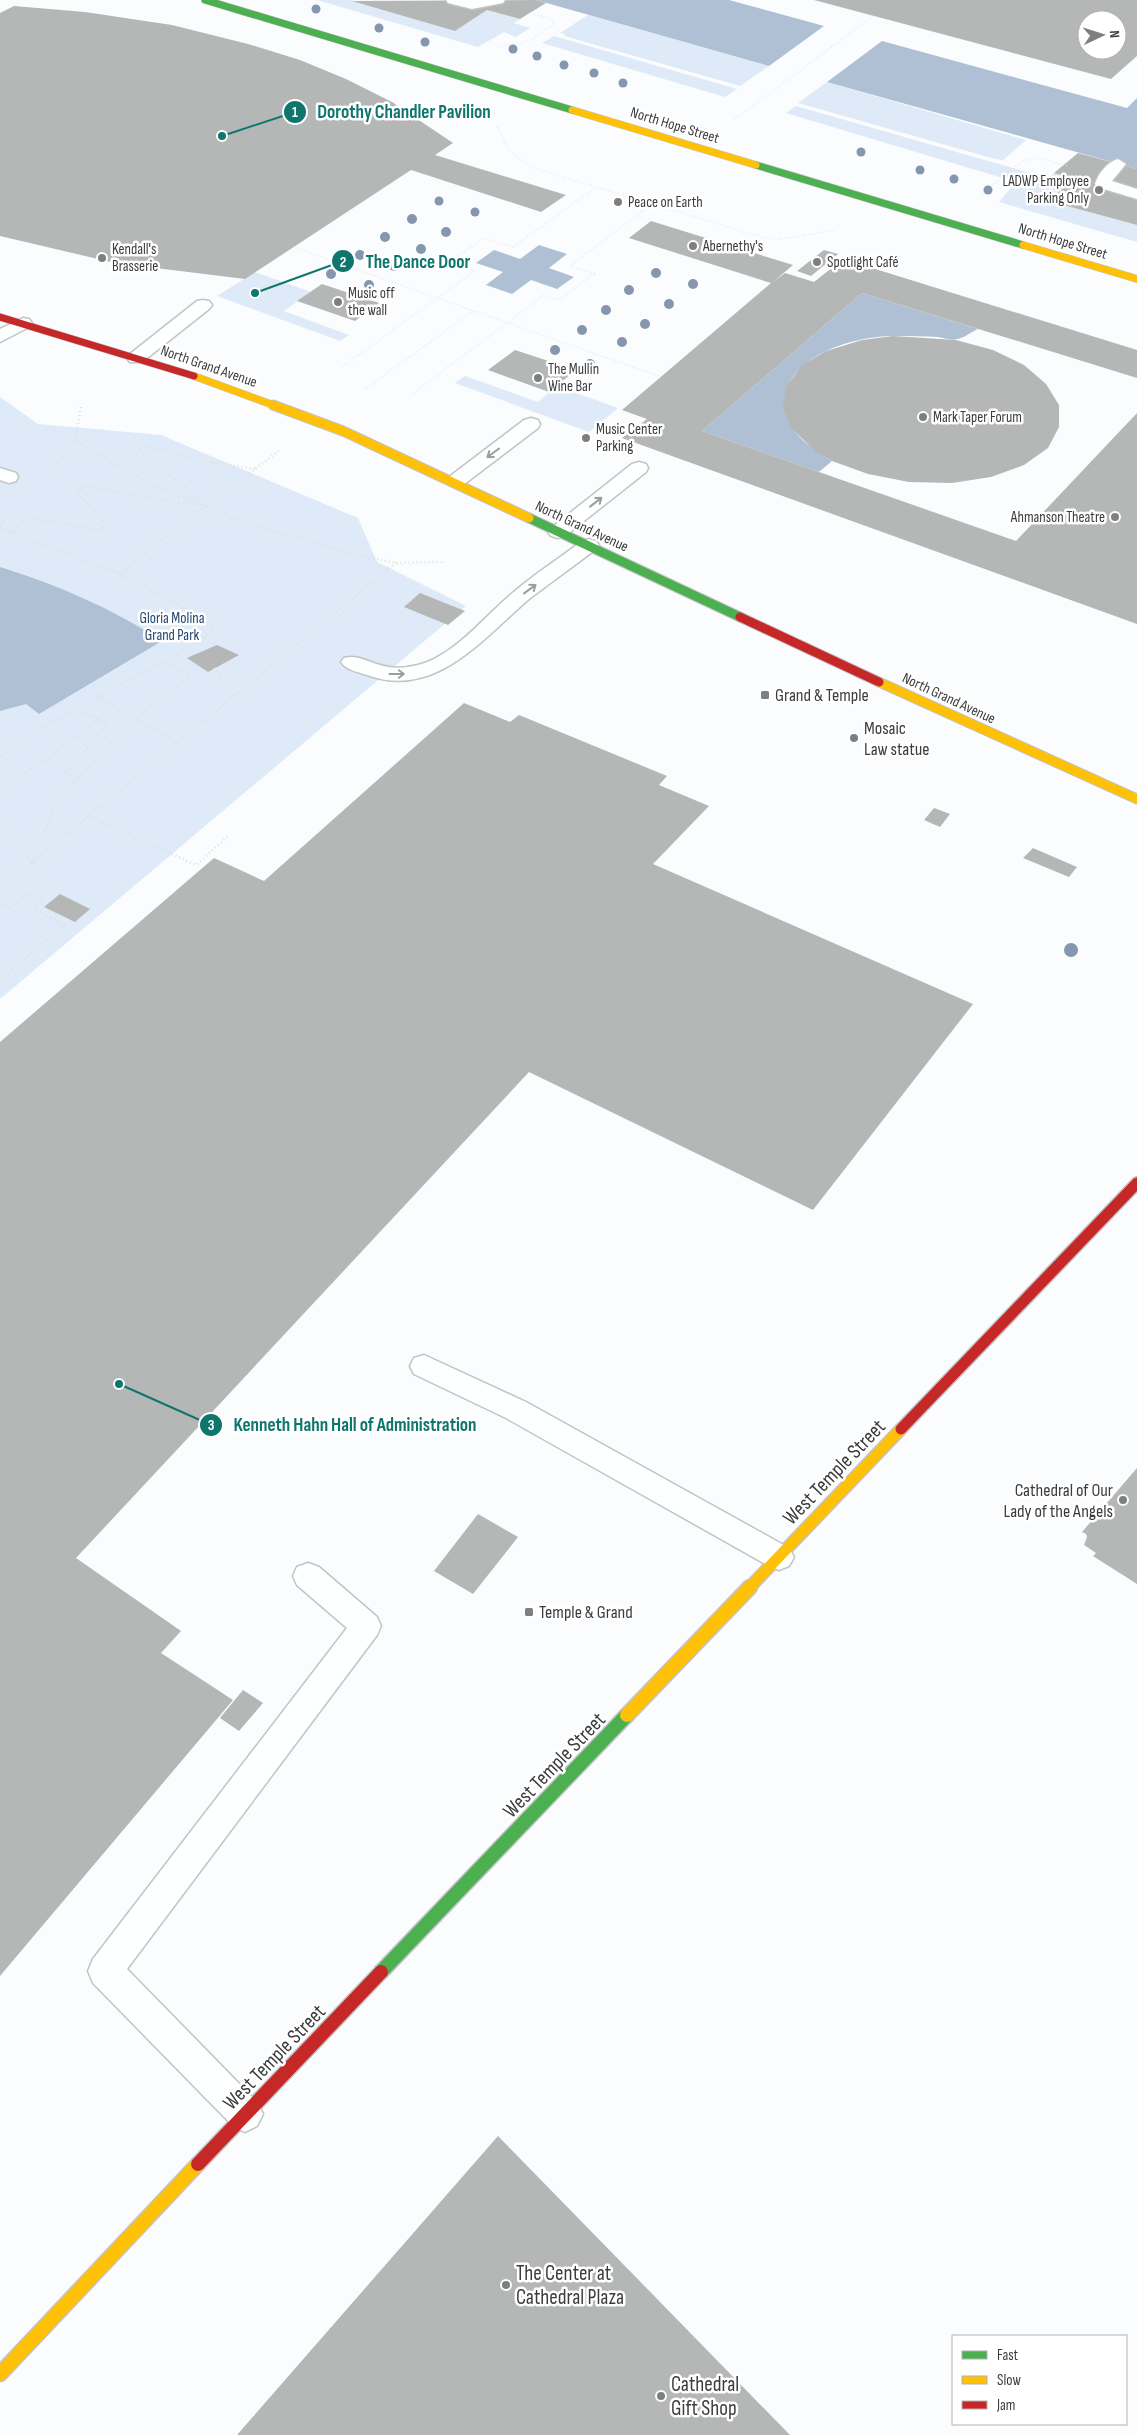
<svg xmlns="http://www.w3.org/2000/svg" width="1137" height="2435" font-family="'Sofia Sans Condensed',sans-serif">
<rect width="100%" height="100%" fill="#fafcfe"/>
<path fill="#deeaf7" d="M317,0H351L455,31L487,10L520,19L514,23L530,28L516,37L504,32L478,47Z
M588,15L769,66L740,86L564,36L565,34L560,33Z
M554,36L737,89L725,97L542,43Z
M827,82L1026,140L1003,160L995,159L798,103Z
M796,106L1027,172L1049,177L1054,173L1073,179L1050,201L1137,225V242L999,202L1016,182L786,113Z
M255,272L311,292L284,311L349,335L340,341L217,296Z
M465,376L538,402L556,386L618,408L589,432L455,383Z
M0,397L38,424L161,435L358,518L377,562L466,606L0,999Z"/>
<path fill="#afc0d4" d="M536,0H729L824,26L769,66Z
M882,41L1127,108L1137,98V169L827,82Z
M539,245L567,254L549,268L574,277L557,289L531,280L512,294L486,285L503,272L476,263L494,250L520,259Z
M862,293L978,329C971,332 964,338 957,339C951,341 944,338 938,337C924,336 910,336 896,336C858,335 790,354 785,398C781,428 809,447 832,461L819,472L702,431Z
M0,567C58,585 111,608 162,641L39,714L26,704L0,711Z"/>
<path fill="#b5b6b6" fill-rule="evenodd" d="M536,0L546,3L520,19L487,10L455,31L352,1Z
M814,0H1137V56L1111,79ZM1087,20H1117V50H1087Z
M14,6L85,12L172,25L248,44L300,60L346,79L392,102L453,143L435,155L566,195L541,212L411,170L245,279L115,263L0,236V13Z
M1078,153L1137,169V225L1049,201L1073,179L1054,173Z
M651,221L793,265L773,282L785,273L814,282L843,259L1137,350V378L862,293L702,431L1016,541L1137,413V624L622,438L647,419L622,410L771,283L629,238Z
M824,250L838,254L811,276L797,271Z
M322,284L379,303L355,321L297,301Z
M893,336L956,340L993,350L1024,365L1046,384L1059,405V427L1048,448L1024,465L991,477L952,483L909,482L868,474L832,461L815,451L791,428L783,408L786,387L802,365L826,351L862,340Z
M515,350L576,370L549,392L488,370Z
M420,593L465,611L448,625L404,607Z
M217,645L239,655L208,672L187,658Z
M464,703L510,722L519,715L667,776L659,785L709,806L653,864L973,1004L813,1210L529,1072L76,1558L181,1631L161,1653L233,1700L0,1976V1042L214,858L264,881Z
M934,808L950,814L940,827L924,820Z
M1033,848L1077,867L1069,877L1023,858Z
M60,894L90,909L75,922L44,907Z
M1137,1468V1584L1093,1556L1096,1553L1084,1545L1087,1537L1086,1534L1082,1532Z
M478,1514L518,1537L473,1594L434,1571Z
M243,1690L263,1703L239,1731L220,1718Z
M498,2136L790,2435H237Z"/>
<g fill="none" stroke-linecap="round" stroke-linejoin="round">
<g stroke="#c2c4c5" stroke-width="3">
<path id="lane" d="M446,0H505L503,3L472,9L448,3Z
M1118,159L1126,164L1112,181L1137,189V199L1097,187L1095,184C1098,174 1107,162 1118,159Z
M203,300L209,301L212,305L209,309L142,362H130L127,358L130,354L197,301Z
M23,318L29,319L32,323L29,327L0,342V329Z
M531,418L538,420L540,424L538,428L463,485H449L446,481L449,477L524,420Z
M639,462L646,464L648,468L646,472L565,536L558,538L551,536L548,532L551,528L632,464Z
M0,468L16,473L18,477L16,481L9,483L0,480Z
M589,539L596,541L599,545L596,549C574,566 551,582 529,599C483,638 436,700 367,675C358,672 346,670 341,662L344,658C357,654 368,662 380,665C392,669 406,668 418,665C456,655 485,615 515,591C536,573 560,558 582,541Z
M424,1355L526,1402L789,1548L794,1557L789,1566L779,1570L769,1566L506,1418L414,1374L410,1366L414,1358Z
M308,1563L319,1567L377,1617L381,1626L377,1635L127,1969L257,2102L263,2114L257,2126L245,2132L233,2126L93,1983L88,1971L93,1959L347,1628L297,1585L293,1576L297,1567Z"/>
</g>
<g stroke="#c2c4c5" stroke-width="8">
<path id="fast-far2" d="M205,0L572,110
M756,165L1023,245"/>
</g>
<g stroke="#c2c4c5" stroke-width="11">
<path id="fast-far1" d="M529,518L740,617"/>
</g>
<g stroke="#c2c4c5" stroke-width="17">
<path id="fast" d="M381,1972L627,1715"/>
</g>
<g stroke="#c2c4c5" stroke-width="8">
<path id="slow-far3" d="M572,110L756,165
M1023,245L1137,279
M194,376L276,406"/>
</g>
<g stroke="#c2c4c5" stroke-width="11">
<path id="slow-far2" d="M273,405L343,431L529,518
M879,682L1137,799"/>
</g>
<g stroke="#c2c4c5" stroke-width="14">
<path id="slow-far1" d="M749,1588L901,1429"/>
</g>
<g stroke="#c2c4c5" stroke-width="17">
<path id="slow" d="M627,1715L750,1587
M0,2374L198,2164"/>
</g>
<g stroke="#c2c4c5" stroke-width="8">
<path id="jam-far3" d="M0,317L194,376"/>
</g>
<g stroke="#c2c4c5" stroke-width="11">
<path id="jam-far2" d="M740,617L879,682"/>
</g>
<g stroke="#c2c4c5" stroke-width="14">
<path id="jam-far1" d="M901,1429L1137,1183"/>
</g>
<g stroke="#c2c4c5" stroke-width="17">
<path id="jam" d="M198,2164L381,1972"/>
</g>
<path stroke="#dfdfdf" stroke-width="2" stroke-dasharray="0.5 2.5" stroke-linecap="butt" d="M498,47L531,40L554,24L551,19L533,14
M735,119L873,16
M497,127L508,149L530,167L765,238L781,239L835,230
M983,193L1023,161L1039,158L1067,166
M293,247L661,377
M342,367L475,271L449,262L484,238L513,247L595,188
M365,389L473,311
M414,393L544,295L559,300L594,274L570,266L650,205"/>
<path stroke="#dfdfdf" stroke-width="2.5" stroke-dasharray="1 3" stroke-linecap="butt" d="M81,407L75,440L149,483L246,523L357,555L396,563L445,562
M49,473L75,440
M202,504L183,485L144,457L139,447L142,445L213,463L256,469
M0,525L11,514
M0,528L120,574L212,622L214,629L204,639L51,723L0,757
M10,533L29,518L101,530L108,526L77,493L84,486L200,506
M120,574L161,540L280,450
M214,668L235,698
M98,697L178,743
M78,777L64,773L109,724L98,719
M0,788L53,755L98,719L79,709
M88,816L196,865L229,835
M0,829L58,888
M33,862L53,809L78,777L134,719L187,679L186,674L164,662
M0,889L396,563
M0,905L12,908L26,894L42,897L35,909L65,925"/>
<path stroke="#dfdfdf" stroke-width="3" stroke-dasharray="1 4" stroke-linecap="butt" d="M0,979L65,925L62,924"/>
<use href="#lane" fill="#feffff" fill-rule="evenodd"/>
<use href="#fast-far2" stroke="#4caf50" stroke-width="7"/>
<use href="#fast-far1" stroke="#4caf50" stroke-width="9"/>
<use href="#fast" stroke="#4caf50" stroke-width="14"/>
<use href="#slow-far3" stroke="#ffc107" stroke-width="7"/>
<use href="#slow-far2" stroke="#ffc107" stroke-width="9"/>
<use href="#slow-far1" stroke="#ffc107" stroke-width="11"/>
<use href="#slow" stroke="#ffc107" stroke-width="14"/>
<use href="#jam-far3" stroke="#c62828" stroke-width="7"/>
<use href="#jam-far2" stroke="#c62828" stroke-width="9"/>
<use href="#jam-far1" stroke="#c62828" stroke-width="11"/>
<use href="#jam" stroke="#c62828" stroke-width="14"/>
</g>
<g fill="#8497ae">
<circle cx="316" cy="9" r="4.5"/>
<circle cx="379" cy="28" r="4.5"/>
<circle cx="425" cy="42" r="4.5"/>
<circle cx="513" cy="49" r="4.5"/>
<circle cx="537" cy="56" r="4.5"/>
<circle cx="564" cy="65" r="4.5"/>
<circle cx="594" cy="73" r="4.5"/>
<circle cx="623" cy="83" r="4.5"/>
<circle cx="861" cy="152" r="4.5"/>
<circle cx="920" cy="170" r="4.5"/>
<circle cx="954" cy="179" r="4.5"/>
<circle cx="988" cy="190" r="4.5"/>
<circle cx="439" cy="201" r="4.5"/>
<circle cx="475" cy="212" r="4.5"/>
<circle cx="412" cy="219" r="5"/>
<circle cx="446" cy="232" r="5"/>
<circle cx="385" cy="237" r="5"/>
<circle cx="421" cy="249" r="5"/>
<circle cx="360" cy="255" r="5"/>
<circle cx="394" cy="266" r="5"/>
<circle cx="656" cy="273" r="5"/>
<circle cx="331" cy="274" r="5"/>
<circle cx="693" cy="284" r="5"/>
<circle cx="369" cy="285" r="5"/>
<circle cx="629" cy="290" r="5"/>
<circle cx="669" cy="304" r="5"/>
<circle cx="606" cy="310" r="5"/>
<circle cx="645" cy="324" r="5"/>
<circle cx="582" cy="330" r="5"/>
<circle cx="622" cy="342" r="5"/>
<circle cx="555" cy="350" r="5"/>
<circle cx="590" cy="364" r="5"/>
<circle cx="1071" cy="950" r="7"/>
</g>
<defs><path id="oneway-shaft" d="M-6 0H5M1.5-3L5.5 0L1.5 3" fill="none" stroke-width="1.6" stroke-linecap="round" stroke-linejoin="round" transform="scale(1.25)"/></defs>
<g stroke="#9c9e9e">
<use href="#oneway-shaft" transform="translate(493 453) rotate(143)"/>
<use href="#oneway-shaft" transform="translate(596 502) rotate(-38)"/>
<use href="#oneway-shaft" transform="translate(530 589) rotate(-36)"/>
<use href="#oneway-shaft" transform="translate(397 674)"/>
</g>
<g fill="#7e7f81" stroke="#fff" stroke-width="2">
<circle cx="1099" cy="190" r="5"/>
<circle cx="618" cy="202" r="5"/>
<circle cx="693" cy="246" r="5"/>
<circle cx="102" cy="258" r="5"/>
<circle cx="817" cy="262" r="5"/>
<circle cx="338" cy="302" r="5"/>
<circle cx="538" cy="378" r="5"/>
<circle cx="923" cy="417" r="5"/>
<circle cx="586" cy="438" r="5"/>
<circle cx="1115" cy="517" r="5"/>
<rect x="760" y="690" width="10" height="10" rx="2.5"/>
<circle cx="854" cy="738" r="5"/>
<circle cx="1123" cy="1500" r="5"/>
<rect x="524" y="1607" width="10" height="10" rx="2.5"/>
<circle cx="506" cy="2285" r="5"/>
<circle cx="661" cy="2396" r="5"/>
</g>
<g text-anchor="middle" stroke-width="5" stroke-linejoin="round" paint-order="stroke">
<g font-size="15" fill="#3b3c3e" stroke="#fff">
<text transform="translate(675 125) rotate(17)" y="5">North Hope Street</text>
<text transform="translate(1063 241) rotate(17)" y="5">North Hope Street</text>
<text transform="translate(209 366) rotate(19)" y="5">North Grand Avenue</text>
<text transform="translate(582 526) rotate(25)" y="5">North Grand Avenue</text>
<text transform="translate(949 698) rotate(25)" y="5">North Grand Avenue</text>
</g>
<g font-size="15" fill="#3b3c3e" stroke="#fff" text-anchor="start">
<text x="1089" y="186" text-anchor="end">LADWP Employee<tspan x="1089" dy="17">Parking Only</tspan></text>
<text x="628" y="207">Peace on Earth</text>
<text x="703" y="251">Abernethy's</text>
<text x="112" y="254">Kendall's<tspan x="112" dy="17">Brasserie</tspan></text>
<text x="827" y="267">Spotlight Café</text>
<text x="348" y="298">Music off<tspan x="348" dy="17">the wall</tspan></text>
<text x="548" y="374">The Mullin<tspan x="548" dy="17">Wine Bar</tspan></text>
<text x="933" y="422">Mark Taper Forum</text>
<text x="596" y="434">Music Center<tspan x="596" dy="17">Parking</tspan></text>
<text x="1105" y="522" text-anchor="end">Ahmanson Theatre</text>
</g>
<g font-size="15" fill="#23456c" stroke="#fff">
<text x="172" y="623">Gloria Molina<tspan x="172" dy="17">Grand Park</tspan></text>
</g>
<g font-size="18" fill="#3b3c3e" stroke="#fff" text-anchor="start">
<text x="775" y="701">Grand &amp; Temple</text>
<text x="864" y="734">Mosaic<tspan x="864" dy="21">Law statue</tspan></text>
<text x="1113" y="1496" text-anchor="end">Cathedral of Our<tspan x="1113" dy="21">Lady of the Angels</tspan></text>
<text x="539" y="1618">Temple &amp; Grand</text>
</g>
<g font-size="21" fill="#3b3c3e" stroke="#fff">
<text transform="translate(834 1472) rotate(-46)" y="7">West Temple Street</text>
<text transform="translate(554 1765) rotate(-46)" y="7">West Temple Street</text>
<text transform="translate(274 2057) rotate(-46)" y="7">West Temple Street</text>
</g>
<g font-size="21" fill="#3b3c3e" stroke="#fff" text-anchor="start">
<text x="516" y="2280">The Center at<tspan x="516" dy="24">Cathedral Plaza</tspan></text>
<text x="671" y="2391">Cathedral<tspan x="671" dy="24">Gift Shop</tspan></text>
</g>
</g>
<path fill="none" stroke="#0f766e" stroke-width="2" d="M222 136L295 112M255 293L343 261M119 1384L211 1425"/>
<g fill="#0f766e" stroke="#fff" stroke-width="2">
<circle cx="222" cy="136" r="5"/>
<circle cx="255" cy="293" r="5"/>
<circle cx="119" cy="1384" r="5"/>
<circle cx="295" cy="112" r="12"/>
<circle cx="343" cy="261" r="12"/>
<circle cx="211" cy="1425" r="12"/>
</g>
<g font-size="15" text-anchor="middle" font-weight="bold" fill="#fff">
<text x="295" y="117">1</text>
<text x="343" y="267">2</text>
<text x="211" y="1430">3</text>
</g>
<g font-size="19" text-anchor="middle" font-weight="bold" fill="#0f766e" stroke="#fff" stroke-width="5" stroke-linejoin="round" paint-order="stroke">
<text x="404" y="118">Dorothy Chandler Pavilion</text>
<text x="418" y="268">The Dance Door</text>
<text x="355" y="1431">Kenneth Hahn Hall of Administration</text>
</g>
<rect x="952" y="2335" width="175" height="90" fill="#ffffff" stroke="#b1b1b2"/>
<rect x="962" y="2351" width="25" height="8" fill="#4caf50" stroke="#b1b1b2"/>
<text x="997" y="2360" font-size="15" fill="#3b3c3e">Fast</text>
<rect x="962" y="2376" width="25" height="8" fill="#ffc107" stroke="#b1b1b2"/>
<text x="997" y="2385" font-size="15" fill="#3b3c3e">Slow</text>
<rect x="962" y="2401" width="25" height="8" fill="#c62828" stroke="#b1b1b2"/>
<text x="997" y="2410" font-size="15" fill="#3b3c3e">Jam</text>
<g transform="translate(1102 35) rotate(86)"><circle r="24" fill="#ffffff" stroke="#b1b1b2"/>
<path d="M0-4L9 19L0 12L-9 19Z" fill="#7e7f81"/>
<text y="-8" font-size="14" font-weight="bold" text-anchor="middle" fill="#3b3c3e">N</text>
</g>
</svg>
